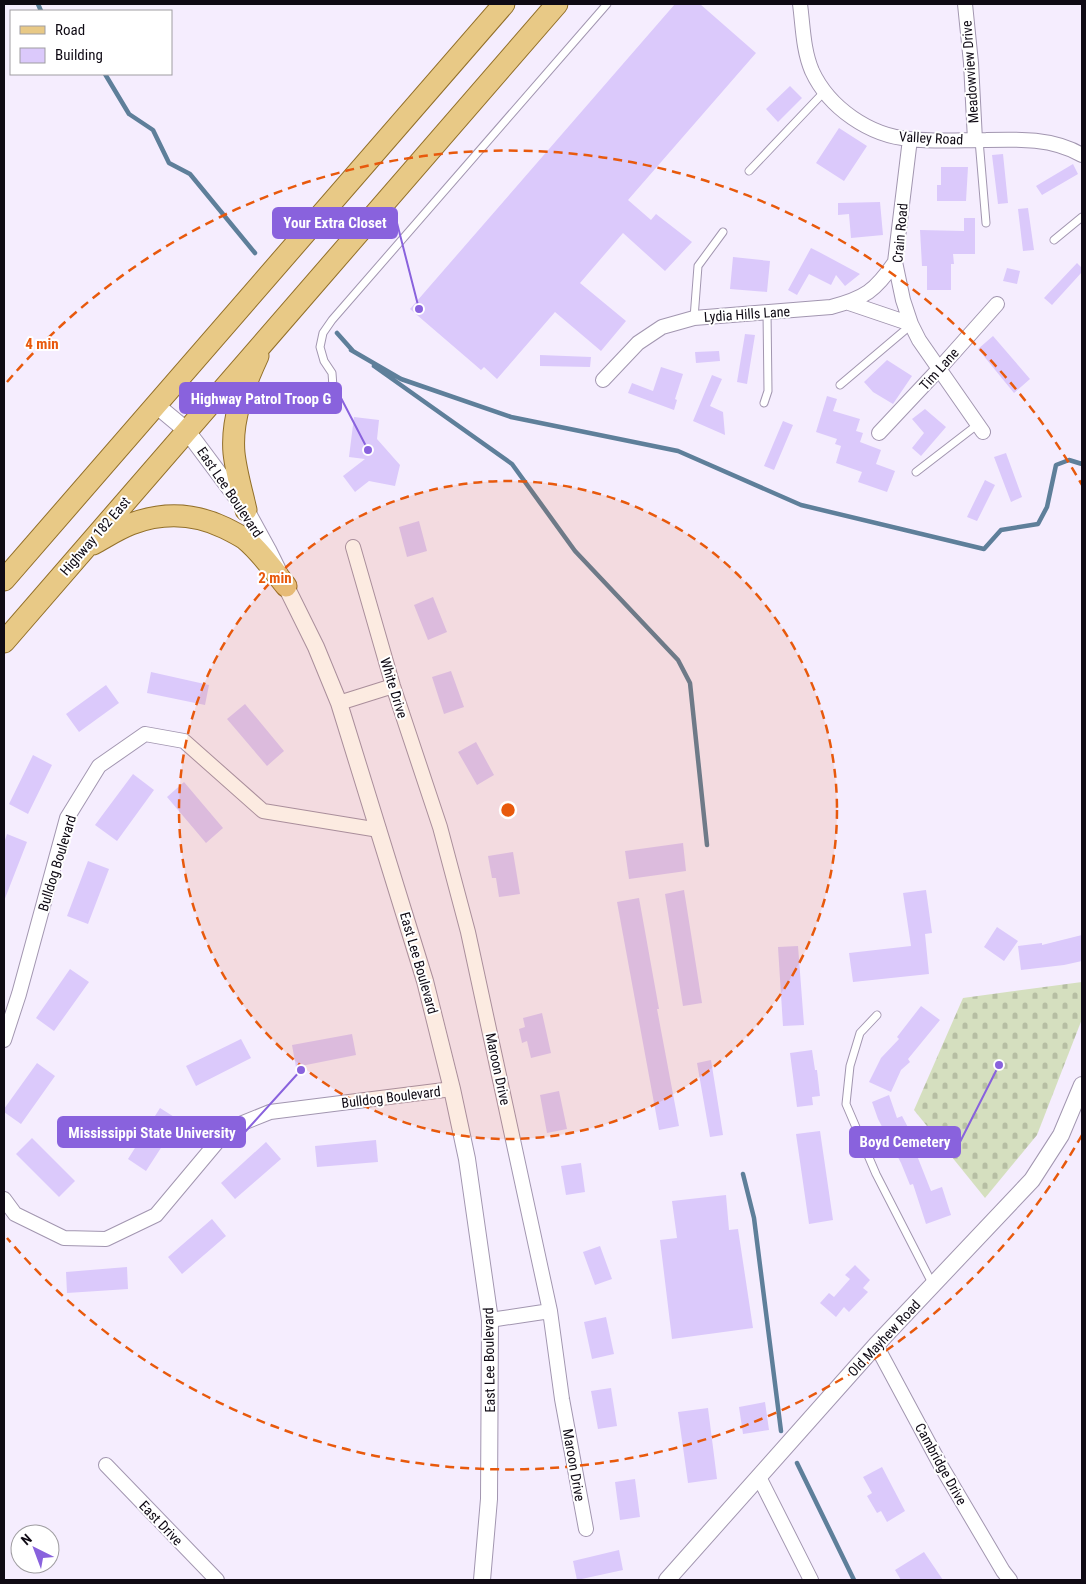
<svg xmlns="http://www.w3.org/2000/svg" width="1086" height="1584" font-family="'Roboto Condensed',sans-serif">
<defs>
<pattern id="cemetery-stones" width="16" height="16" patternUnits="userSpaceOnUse" patternTransform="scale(1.25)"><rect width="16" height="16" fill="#d5dfbf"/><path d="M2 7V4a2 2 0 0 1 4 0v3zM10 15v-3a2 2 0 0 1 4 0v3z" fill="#b6bea3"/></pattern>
</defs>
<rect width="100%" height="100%" fill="#f5edfe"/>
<path fill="url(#cemetery-stones)" d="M1082,982V1019L1037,1135L985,1198L914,1110L963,998Z"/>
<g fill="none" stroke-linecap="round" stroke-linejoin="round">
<path stroke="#5e7f9a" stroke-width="4.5" d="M38,4L41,11
M105,74L129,114L153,130L169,163L190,174L255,253
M337,333L353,351
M351,350L401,379L511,417L678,451L801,505L984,549L1001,530L1038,524L1047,507L1056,465L1069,460L1082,464
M374,366L512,464L575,551L678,660L690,683L707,845
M743,1174L754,1218L781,1431
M797,1463L854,1580"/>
</g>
<path fill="#dbc9fb" d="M675,4H700L756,53L628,200L651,220L656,214L692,242L665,271L623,233L580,283L626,321L601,351L555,312L497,379L484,367L481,370L410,309Z
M790,86L802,98L778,122L766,109Z
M839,128L867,146L844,181L816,163Z
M1003,154L1008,203L998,204L992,155Z
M1073,164L1078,174L1042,195L1036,186Z
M941,167H968L966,201H937V185H941Z
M880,202L883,235L851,238L849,214L838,215V203Z
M1028,208L1034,250L1023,251L1018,209Z
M964,218H975V254H953L954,264H951V290H927V266H922L920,230L964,231Z
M811,248L819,252L860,274L845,286L836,275L831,285L809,274L797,295L788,290Z
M733,257L770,261L767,292L730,289Z
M1077,263L1082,268V272L1052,305L1044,298Z
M1007,268L1020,271L1017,284L1003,281Z
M745,334L755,335L747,384L737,382Z
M993,336L1030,379L1014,393L978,349Z
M719,351L720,361L696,363L695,352Z
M540,355L591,357L590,367L540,366Z
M887,360L912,376L893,404L873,392L864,382Z
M661,367L683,374L675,399L677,400L674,410L628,393L632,383L653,391Z
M712,375L722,379L710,406L723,412L725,435L693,421Z
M827,396L837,399L833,411L860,419L856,431L863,433L860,442L881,450L876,464L895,471L887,492L858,482L862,472L836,463L841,446L835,444L837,439L816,432Z
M925,409L946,427L921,456L912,448L924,433L912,419Z
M354,417L379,420L377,439L400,465L395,486L369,481L355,492L343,476L365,459L349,457Z
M783,421L793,425L774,470L764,466Z
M1006,453L1022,497L1011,502L994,457Z
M985,480L995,485L977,521L967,517Z
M419,521L427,551L407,557L399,527Z
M433,597L447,632L428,640L414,605Z
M451,671L464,707L444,714L432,677Z
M151,672L209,685L205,705L147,693Z
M106,685L119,703L79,732L66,714Z
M245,704L284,751L267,766L227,719Z
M476,742L494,775L477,785L458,752Z
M33,755L52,765L28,814L9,804Z
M133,774L154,790L117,841L95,825Z
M184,782L223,828L206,843L167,797Z
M7,834L27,842L4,901V843Z
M683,843L686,871L629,879L625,851Z
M513,852L520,894L499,897L496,878H492L488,856Z
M88,861L109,869L88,924L67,916Z
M684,890L702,1003L683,1006L665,894Z
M926,890L932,933L925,934L929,974L853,982L849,953L911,946L903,893Z
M639,898L659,1009H657L679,1126L659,1130L617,902Z
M997,927L1018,941L1004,961L984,947Z
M1082,935V961L1064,965L1021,970L1018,946L1042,943V945Z
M798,946L804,1025L783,1026L778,947Z
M70,969L89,982L54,1031L36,1018Z
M921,1006L940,1020L908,1059L910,1062L901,1070L891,1092L869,1082L881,1058L899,1039L897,1037Z
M542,1013L551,1053L531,1058L527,1041L522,1043L519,1029L525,1027L523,1018Z
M352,1034L356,1055L296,1067L292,1045Z
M241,1039L251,1058L196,1086L186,1066Z
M812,1050L815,1070H817L820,1096L812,1097L813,1105L797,1107L790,1053Z
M711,1060L723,1135L710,1137L697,1063Z
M37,1063L55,1076L21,1124L4,1112V1109Z
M559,1091L567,1129L547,1133L540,1095Z
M889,1095L897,1118L902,1116L913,1137L914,1136L922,1149L916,1153L931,1191L942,1187L951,1215L926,1224L913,1184L910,1185L901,1163L878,1119L872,1102Z
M160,1108L179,1120L146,1171L128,1159Z
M820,1131L833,1220L809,1224L796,1134Z
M32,1138L75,1181L59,1197L16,1154Z
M376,1140L378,1162L317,1167L315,1146Z
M266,1142L281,1159L235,1199L221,1183Z
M581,1163L585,1192L566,1195L561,1166Z
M726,1195L729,1230L738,1229L753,1328L672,1339L660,1240L677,1238L672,1201Z
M212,1219L226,1236L182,1274L168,1257Z
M600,1246L612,1279L595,1285L583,1252Z
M855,1265L870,1280L863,1288L868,1292L849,1312L844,1307L836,1317L820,1303L829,1293L834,1297L850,1279L845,1275Z
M127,1267L128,1289L67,1293L66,1272Z
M606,1317L614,1354L592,1359L584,1322Z
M611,1388L617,1426L598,1429L591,1391Z
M765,1402L769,1430L743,1434L739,1407Z
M708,1408L717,1479L688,1483L678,1412Z
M882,1467L905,1511L887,1522L881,1511L877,1513L867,1496L872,1493L863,1477Z
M635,1479L640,1517L620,1520L615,1482Z
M619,1550L623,1570L577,1580L573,1561Z
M924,1552L943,1580H901L895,1570Z"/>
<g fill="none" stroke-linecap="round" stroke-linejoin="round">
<g stroke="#a296b0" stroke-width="9">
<path id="service" d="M979,140L986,223
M749,171L825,91
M1054,240L1082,217
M694,318L698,266L723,232
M840,385L911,325
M334,400L332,373L324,361L320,347L323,333L332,320L607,4
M764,403L768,391L767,312
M916,472L977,425
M877,1015L860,1033L850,1066L846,1104L876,1174L933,1285"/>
</g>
<g stroke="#a296b0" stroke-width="16">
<path id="minor" d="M800,4C803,26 803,50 812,71C829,108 870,136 910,139C935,142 961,140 986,140C1019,139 1053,138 1082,155
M965,4L971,63L975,140
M910,139L895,262L903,300L911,324L919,340L983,432
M849,303L911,324
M603,380L638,343L662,327L694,318L831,307C865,298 875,291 895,262
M879,433L939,369L997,304
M353,547L393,686L440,827L468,932L550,1311L562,1399L586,1529
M339,703L393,686
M4,1040L19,994L67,818L99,766L145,734L184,741L263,811L379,830
M4,1199L15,1214L64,1238L106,1239L156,1215L228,1129L270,1112L452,1089
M490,1320L550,1311
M876,1345L941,1466L1003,1571L1010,1580
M106,1465L217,1580
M759,1477L811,1580"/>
</g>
<g stroke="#a296b0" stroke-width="18">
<path id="tertiary" d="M156,405L186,430L196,443L246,510L268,550L316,647L339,703L425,981L452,1089L467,1159L490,1320L489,1499L482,1580
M667,1580L876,1345L1032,1180L1061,1135L1082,1085"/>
</g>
<g stroke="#926f29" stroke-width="23">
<path id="primary" d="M246,510C242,492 236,472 234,453C231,420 244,386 258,356
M93,544C106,537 118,529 131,524C163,512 194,513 225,528C231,531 239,535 245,539C261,552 273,570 286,586
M4,580L504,4
M4,642L557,4"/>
</g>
<use href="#service" stroke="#fff" stroke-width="7"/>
<use href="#minor" stroke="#fff" stroke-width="14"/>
<use href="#tertiary" stroke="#fff" stroke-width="16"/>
<use href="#primary" stroke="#e8c986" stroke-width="21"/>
</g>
<circle cx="508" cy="810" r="329" fill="#e8590c" fill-opacity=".12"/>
<g fill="none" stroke="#e8590c" stroke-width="2.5" stroke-dasharray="9 6">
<circle cx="508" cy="810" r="329"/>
<path d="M1082 1135A659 659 0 0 1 7 1238M7 382A659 659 0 0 1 1082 485"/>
</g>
<g text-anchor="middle" stroke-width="4" stroke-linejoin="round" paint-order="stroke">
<g font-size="14" fill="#0f0a14" stroke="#fff">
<text transform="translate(970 72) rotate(-94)" y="5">Meadowview Drive</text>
<text transform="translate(931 138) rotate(3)" y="5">Valley Road</text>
<text transform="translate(900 233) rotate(-85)" y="5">Crain Road</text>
<text transform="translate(747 314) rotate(-4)" y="5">Lydia Hills Lane</text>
<text transform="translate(939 369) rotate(-48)" y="5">Tim Lane</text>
<text transform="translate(230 492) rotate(56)" y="5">East Lee Boulevard</text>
<text transform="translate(95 536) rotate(-49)" y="5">Highway 182 East</text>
<text transform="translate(394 688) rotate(73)" y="5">White Drive</text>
<text transform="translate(57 863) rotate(-73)" y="5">Bulldog Boulevard</text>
<text transform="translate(419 963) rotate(74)" y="5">East Lee Boulevard</text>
<text transform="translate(498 1069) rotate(78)" y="5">Maroon Drive</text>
<text transform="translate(391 1097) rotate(-7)" y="5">Bulldog Boulevard</text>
<text transform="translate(884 1338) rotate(-47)" y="5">Old Mayhew Road</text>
<text transform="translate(489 1360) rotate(-91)" y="5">East Lee Boulevard</text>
<text transform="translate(941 1464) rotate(61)" y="5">Cambridge Drive</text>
<text transform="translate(574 1465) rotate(80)" y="5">Maroon Drive</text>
<text transform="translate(161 1523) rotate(46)" y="5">East Drive</text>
</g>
</g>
<circle cx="508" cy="810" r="8" fill="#e8590c" stroke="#fff" stroke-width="2.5"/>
<g font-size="15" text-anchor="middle" font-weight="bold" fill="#e8590c" stroke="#fff" stroke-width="4" stroke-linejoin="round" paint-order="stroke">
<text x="42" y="349">4 min</text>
<text x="275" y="583">2 min</text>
</g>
<path fill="none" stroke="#8962dd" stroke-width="2" d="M419 309L397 223M368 450L341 398M301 1070L245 1132M999 1065L960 1142"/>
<g fill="#8962dd" stroke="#fff" stroke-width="2">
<circle cx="419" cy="309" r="5"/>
<circle cx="368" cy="450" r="5"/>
<circle cx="301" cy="1070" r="5"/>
<circle cx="999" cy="1065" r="5"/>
</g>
<g fill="#8962dd" stroke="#8962dd" stroke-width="2">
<rect x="273" y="208" width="124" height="30" rx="5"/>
<rect x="180" y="383" width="161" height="30" rx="5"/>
<rect x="58" y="1117" width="187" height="30" rx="5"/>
<rect x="850" y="1127" width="110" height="30" rx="5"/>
</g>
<g font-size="15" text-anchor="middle" font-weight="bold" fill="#fff">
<text x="335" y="228">Your Extra Closet</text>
<text x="261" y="404">Highway Patrol Troop G</text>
<text x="152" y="1138">Mississippi State University</text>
<text x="905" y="1147">Boyd Cemetery</text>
</g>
<rect width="1086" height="1584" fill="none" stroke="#0f0a14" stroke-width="10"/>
<rect x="10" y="10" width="162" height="65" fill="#ffffff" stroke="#9f9da1"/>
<rect x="20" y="26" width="25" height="8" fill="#e8c986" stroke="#9f9da1"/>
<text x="55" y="35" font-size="15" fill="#0f0a14">Road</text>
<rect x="20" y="48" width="25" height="15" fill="#dbc9fb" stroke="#9f9da1"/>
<text x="55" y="60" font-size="15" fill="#0f0a14">Building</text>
<g transform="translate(35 1549) rotate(318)"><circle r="24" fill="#ffffff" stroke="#9f9da1"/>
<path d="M0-4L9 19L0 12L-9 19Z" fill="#8962dd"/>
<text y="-8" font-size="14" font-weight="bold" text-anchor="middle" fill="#0f0a14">N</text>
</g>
</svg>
